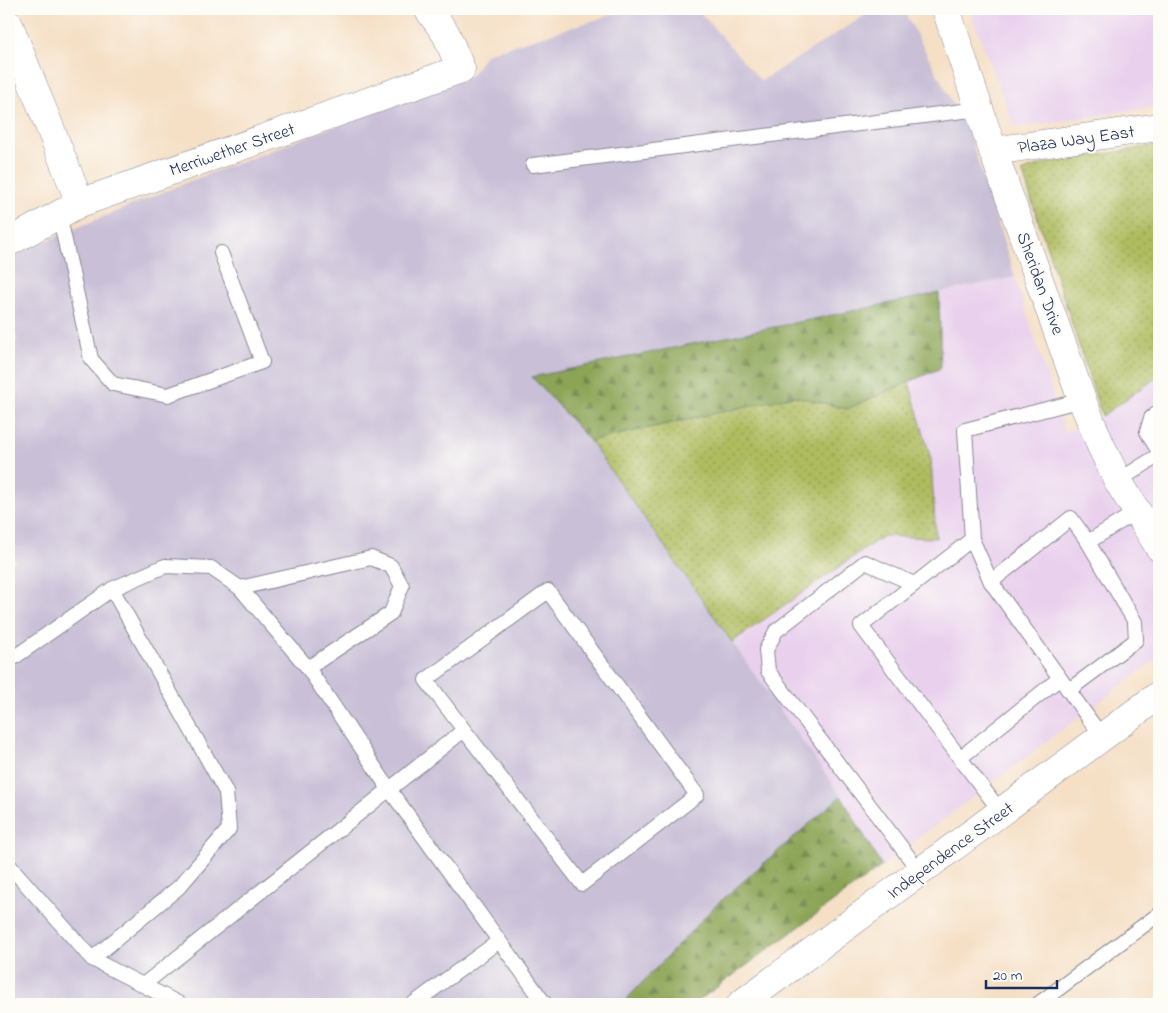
<svg xmlns="http://www.w3.org/2000/svg" width="1168" height="1013" font-family="'Indie Flower',sans-serif">
<defs>
<pattern id="grass-dots" width="8" height="8" patternUnits="userSpaceOnUse" patternTransform="scale(1.25)"><rect width="8" height="8" fill="#afbc5e"/><path d="M2 2h.1M6 6h.1" fill="none" stroke="#8e9951" stroke-width="1.8" stroke-linecap="round"/></pattern>
<pattern id="forest-firs" width="22" height="20" patternUnits="userSpaceOnUse" patternTransform="scale(1.25)"><rect width="22" height="20" fill="#8ba455"/><path d="M5 1l3.5 6h-7zM16 11l3.5 6h-7z" fill="#71864a"/></pattern>
</defs>
<rect width="100%" height="100%" fill="#fdfcf7"/>
<filter id="ink" filterUnits="userSpaceOnUse"><feTurbulence type="fractalNoise" baseFrequency=".02" numOctaves="2"/><feDisplacementMap in="SourceGraphic" scale="10" xChannelSelector="R" yChannelSelector="G"/><feConvolveMatrix kernelMatrix="1 2 1 2 8 2 1 2 1" color-interpolation-filters="sRGB"/></filter>
<filter id="wash" filterUnits="userSpaceOnUse"><feTurbulence type="fractalNoise" baseFrequency=".0096" numOctaves="4" result="noise"/><feDisplacementMap in="SourceGraphic" scale="20" xChannelSelector="R" yChannelSelector="G"/><feGaussianBlur stdDeviation="1.12" result="paint"/><feColorMatrix in="noise" values="0 0 0 0 0 0 0 0 0 0 0 0 0 0 0 0 0 1.4 0 .05"/><feComposite in="paint" operator="in"/></filter>
<g filter="url(#wash)">
<rect width="100%" height="100%" fill="#f5dfc5"/>
<path fill="#e9d1ed" d="M969,9H1159V106L1015,128Z
M1015,277L1065,432L1102,416L1159,376V657L882,866L841,796L732,642L883,536L931,459L909,382L941,368L939,293Z"/>
<path fill="#c9bfd7" d="M630,9H697L761,81L875,9H903L969,134L1015,277L532,377L590,441L841,796L716,905L622,1004H9V564L15,561L9,549V346L17,340L9,313V258L69,231L185,183L471,75L486,54Z"/>
<path fill="url(#grass-dots)" stroke="#65765e" d="M1159,145V376L1102,416L1022,171L1047,163Z
M909,382L931,459L936,538L883,536L732,642L590,441L794,396L847,409Z"/>
<path fill="url(#forest-firs)" stroke="#536a5a" d="M939,293L941,368L847,409L794,396L590,441L532,377Z
M841,796L882,866L694,1004H622L716,905Z"/>
</g>
<g filter="url(#ink)">
<g fill="none" stroke-linecap="round" stroke-linejoin="round">
<g stroke="#888792" stroke-width="16">
<path id="service" d="M533,165L979,109
M59,214L91,359L113,384L168,395L262,362L221,253
M1082,400L965,430L972,539L991,582L1102,737
M1159,412L1151,418L1147,432L1159,452
M1118,481L1159,455
M972,539L861,626L960,758L1060,678
M991,582L1071,518L1088,542L1136,512
M914,584L865,562L776,631L766,650L768,671L920,872
M240,588L371,558L391,566L402,586L391,613L308,668
M9,661L112,589L165,566L211,568L240,588L308,668L389,789L545,1004
M1069,690L1136,640L1135,622L1088,542
M960,758L1001,812
M9,865L92,959L180,1004
M92,959L179,887L229,829L226,792L112,589
M143,985L464,730L582,884L697,795L548,591L426,680L464,730
M413,1004L499,941
M1038,1004L1159,914"/>
</g>
<g stroke="#888792" stroke-width="29">
<path id="minor" d="M9,25L80,203
M993,151L1159,127
M9,242L80,203L461,69L446,34L428,9"/>
</g>
<g stroke="#888792" stroke-width="29">
<path id="tertiary" d="M946,9L993,151L1082,400L1101,446L1118,481L1159,547
M741,1004L1159,695"/>
</g>
<use href="#service" stroke="#fff" stroke-width="14"/>
<use href="#minor" stroke="#fff" stroke-width="28"/>
<use href="#tertiary" stroke="#fff" stroke-width="28"/>
</g>
</g>
<g text-anchor="middle" stroke-width="4.5" stroke-linejoin="round" paint-order="stroke">
<g font-size="18" fill="#1b2f5e" stroke="#fdfcf7">
<text transform="translate(1076 139) rotate(-8)" y="6">Plaza Way East</text>
<text transform="translate(232 149) rotate(-19)" y="6">Merriwether Street</text>
<text transform="translate(1041 283) rotate(70)" y="6">Sheridan Drive</text>
<text transform="translate(950 850) rotate(-36)" y="6">Independence Street</text>
</g>
</g>
<rect width="1168" height="1013" fill="none" stroke="#fdfcf7" stroke-width="30"/>
<path d="M986 980v8h71v-8" fill="none" stroke="#1b2f5e" stroke-width="2.5"/>
<text x="993" y="980" font-size="15" fill="#1b2f5e" stroke="#fdfcf7" stroke-width="4" paint-order="stroke">20 m</text>
</svg>
